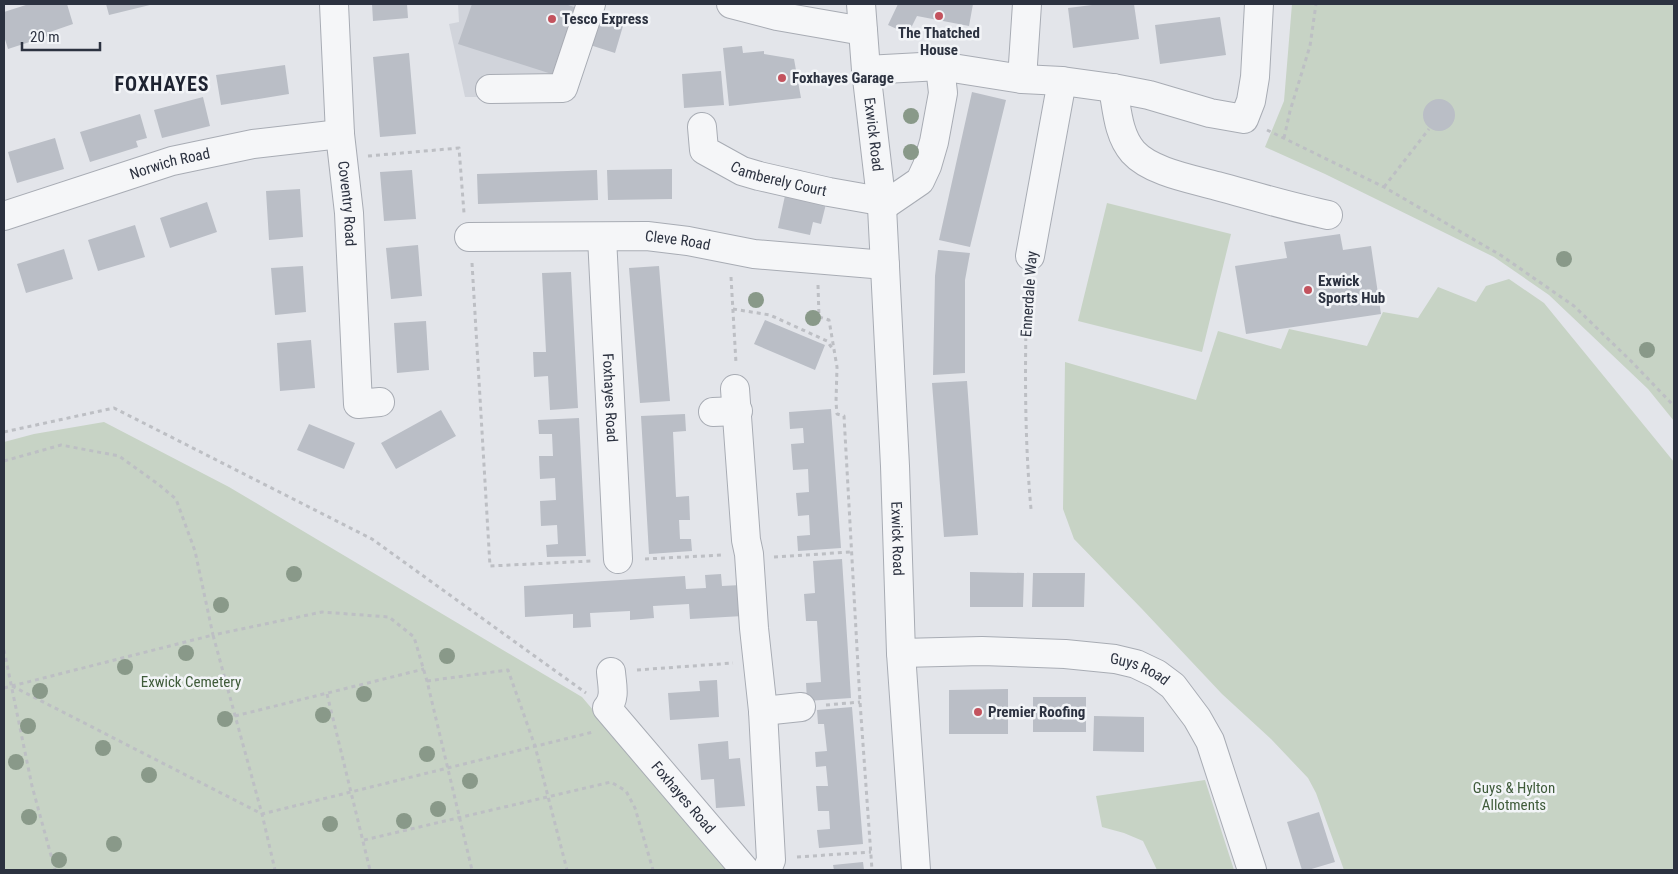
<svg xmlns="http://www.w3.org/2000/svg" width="1678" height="874" font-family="'Roboto Condensed',sans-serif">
<rect width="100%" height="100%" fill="#e3e5ea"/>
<path fill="#d1d4db" d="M458,4H598L564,97H465L449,24L459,22Z"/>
<path fill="#c7d3c5" d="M1292,4H1674V421L1648,389L1549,295L1494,257L1325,174L1265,147L1284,101Z
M1107,203L1231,234L1202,352L1078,321Z
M1509,279L1544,303L1674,462V870H1344L1316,793L1308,778L1271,739L1222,694L1142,609L1074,539L1063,509L1065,362L1196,400L1218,331L1281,349L1289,329L1367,346L1383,312L1418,318L1438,287L1476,302L1486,286Z
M104,422L229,487L582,697L729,870H4V442L34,434Z
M1205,780L1234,870H1157L1143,841L1124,833L1102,827L1096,796Z"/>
<path fill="#babec6" d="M29,4H67L73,24L47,33L48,36L8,49L4,36V12Z
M106,4H154L109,15Z
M372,4H407L408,18L373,21Z
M472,4H565L580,9L558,76L458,44Z
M898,4H973L969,26L917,16L908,34L888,25Z
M1100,4H1134L1139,39L1073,48L1068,8Z
M1220,17L1226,55L1160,64L1155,25Z
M598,19L623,26L615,53L590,45Z
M742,46L743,53L764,51V54L794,59L801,98L729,106L723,48Z
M409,53L416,134L380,137L373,57Z
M285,65L289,94L221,105L216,75Z
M721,71L724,105L684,108L682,74Z
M972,92L1006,100L970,247L939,240Z
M203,97L210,126L162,138L154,110Z
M1423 115a16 16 0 1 1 32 0a16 16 0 1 1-32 0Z
M140,114L147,138L136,141L138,147L90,162L80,132Z
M55,138L64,169L17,183L8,152Z
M672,169V199L608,200L607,170Z
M412,170L416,219L384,221L380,172Z
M597,170L598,200L478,204L477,174Z
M300,189L303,237L269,240L266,191Z
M786,191L827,200L821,224L813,222L810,235L778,228Z
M207,202L217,232L170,248L160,218Z
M135,225L145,257L98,271L88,240Z
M1340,234L1343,250L1371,246L1381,314L1246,334L1235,266L1287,258L1284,242Z
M418,245L422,296L391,299L386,248Z
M64,249L73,279L26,293L17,264Z
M938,250L970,253L965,280V373L933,375L935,276Z
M303,266L306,312L275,315L271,268Z
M659,266L670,401L640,403L629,268Z
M571,272L578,408L550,410L548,376L534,377L533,352H546L542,273Z
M765,320L825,345L815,370L754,344Z
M426,321L429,370L397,373L394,323Z
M311,340L315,388L280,391L277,343Z
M967,381L978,535L944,537L932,383Z
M831,409L841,548L798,551L797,536L810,535L809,515L798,516L796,493L809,492L808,469L793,470L791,444L804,443L803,428L790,429L789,412Z
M441,410L456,436L396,469L381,443Z
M685,414L686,431L673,432L676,497L689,496L690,520H679L680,539H691L692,551L649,554L641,416Z
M579,418L586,556L547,557L546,545L558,544L557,525L541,526L540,501L556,500L555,478L540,479L539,456H553L552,434H539L538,420Z
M309,424L355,443L344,469L297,450Z
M842,559L851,698L807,701L806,683L821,682L817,621H806L804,594L815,593L813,561Z
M970,572L1024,573L1023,607H970Z
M1033,573H1085L1084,607H1032Z
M721,574L722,586L741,585L743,616L690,619L689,604L653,606L654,618L630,620V611L590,613L591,627L573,628V614L525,617L524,586L685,576L686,589L706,588L705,575Z
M717,680L719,717L670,720L668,693L700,691L699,681Z
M1008,689V734H949V690Z
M1033,697H1086V732H1033Z
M852,707L863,844L819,848L817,830L830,829L829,811H818L816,786H828L826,766L816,767L815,752L827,751L824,724H818L817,710Z
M1094,716L1144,717V752L1093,751Z
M728,741L729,759L740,758L745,806L716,808L714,779L701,780L698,744Z
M1319,812L1335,862L1308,870H1302L1287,822Z
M863,862L864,870H834L833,865Z"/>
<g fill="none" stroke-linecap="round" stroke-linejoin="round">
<g stroke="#a8acb4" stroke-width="30">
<g id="minor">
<path id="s1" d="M334,4L340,134L349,213L358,404L380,402"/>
<path d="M731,4L777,16L863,31"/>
<path id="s2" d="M861,4L866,70L882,207L895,466L901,653L916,870"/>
<path d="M866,70L940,66L1022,79L1062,81L1113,88L1149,95L1210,113L1244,119L1251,101L1255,77L1259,4"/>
<path d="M1022,79L1027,4"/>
<path d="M1113,88C1117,109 1118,135 1133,152C1151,172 1192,179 1217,186C1254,196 1290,207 1328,215"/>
<path d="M490,89L563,88L591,4"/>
<path id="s3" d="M702,127L704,150L742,171L759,176L829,192L880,201"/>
<path d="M882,207L920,181L927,166L934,142L943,93L940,66"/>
<path id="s4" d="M4,216L172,161L253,144L340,134"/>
<path id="s5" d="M469,237L647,236L688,241L754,254L885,265"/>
<path id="s6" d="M602,237L618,559"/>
<path d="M1030,256L1062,81"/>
<path d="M735,389L746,540L749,554L754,628L763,711L771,860L767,870"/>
<path d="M713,412L738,411"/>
<path id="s7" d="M901,653L982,651L1065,654L1115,659L1136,664L1157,674L1173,686L1197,718L1210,741L1252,870"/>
<path id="s8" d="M611,672C612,685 616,698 607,708L745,870"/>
<path d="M763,711L801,707"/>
</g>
</g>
<path stroke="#bdbfc4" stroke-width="3" stroke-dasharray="4 4" stroke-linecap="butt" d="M1267,130L1384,187L1502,256L1574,306L1631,361L1674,406
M1284,138L1290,111L1310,46L1316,4
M368,156L459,148L464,213
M1384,187L1429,129
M472,263L490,566L591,561
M731,277L736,363
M1027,281C1025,357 1024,433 1031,509
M818,285L819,317L829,320L837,367L836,402L837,414L844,416L860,702L872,870
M733,309L770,315L827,341L834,351
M4,432L114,408L372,539L586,693
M4,461L61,445L119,456L158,484L176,499L195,551L213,635L322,612L389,617L414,637L427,681L472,870
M774,557L851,552
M645,559L723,555
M4,650L32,786L55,870
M637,670L733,663
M427,681L508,670L535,746L567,870
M12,686L262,814L593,732
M4,688L213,635L262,814L275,870
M327,694L370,870
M826,705L860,702
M235,716L424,669
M364,840L611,782L626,791L635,808L653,870
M797,857L871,852"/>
<use href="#minor" stroke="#f5f6f8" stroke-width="28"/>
</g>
<g fill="#899989">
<circle cx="911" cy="116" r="8"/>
<circle cx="911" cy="152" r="8"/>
<circle cx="1564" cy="259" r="8"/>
<circle cx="756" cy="300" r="8"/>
<circle cx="813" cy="318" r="8"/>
<circle cx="1647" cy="350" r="8"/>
<circle cx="294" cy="574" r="8"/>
<circle cx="221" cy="605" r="8"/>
<circle cx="186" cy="653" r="8"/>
<circle cx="447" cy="656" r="8"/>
<circle cx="125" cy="667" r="8"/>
<circle cx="40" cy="691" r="8"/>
<circle cx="364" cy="694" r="8"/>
<circle cx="323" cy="715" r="8"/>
<circle cx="225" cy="719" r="8"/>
<circle cx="28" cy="726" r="8"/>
<circle cx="103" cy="748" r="8"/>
<circle cx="427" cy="754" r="8"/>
<circle cx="16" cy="762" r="8"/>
<circle cx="149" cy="775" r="8"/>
<circle cx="470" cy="781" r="8"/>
<circle cx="438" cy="809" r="8"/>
<circle cx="29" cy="817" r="8"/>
<circle cx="404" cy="821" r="8"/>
<circle cx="330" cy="824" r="8"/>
<circle cx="114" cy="844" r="8"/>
<circle cx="59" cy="860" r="8"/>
</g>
<g fill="#c3535e" stroke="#f2f4f7" stroke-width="2">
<circle cx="939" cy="16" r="5"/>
<circle cx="552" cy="19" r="5"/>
<circle cx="782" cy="78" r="5"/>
<circle cx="1308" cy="290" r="5"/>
<circle cx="978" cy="712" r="5"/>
</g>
<g text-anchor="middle" stroke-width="5" stroke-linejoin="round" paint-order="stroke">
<g font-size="15" font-weight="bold" fill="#2c3240" stroke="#f2f4f7" text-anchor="start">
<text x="562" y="24">Tesco Express</text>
<text x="939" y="38" text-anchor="middle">The Thatched<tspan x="939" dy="17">House</tspan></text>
<text x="792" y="83">Foxhayes Garage</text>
<text x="1318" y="286">Exwick<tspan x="1318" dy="17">Sports Hub</tspan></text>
<text x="988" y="717">Premier Roofing</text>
</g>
<g font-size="15" fill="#2c3240" stroke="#f2f4f7">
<text dy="5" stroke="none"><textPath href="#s2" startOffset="131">Exwick Road</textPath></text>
<text dy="5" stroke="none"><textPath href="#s4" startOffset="174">Norwich Road</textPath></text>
<text dy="5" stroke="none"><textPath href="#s3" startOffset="104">Camberely Court</textPath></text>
<text dy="5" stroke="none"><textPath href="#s1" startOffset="200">Coventry Road</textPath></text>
<text dy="5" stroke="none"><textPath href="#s5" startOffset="209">Cleve Road</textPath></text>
<text transform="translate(1029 294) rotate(-86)" y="5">Ennerdale Way</text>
<text dy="5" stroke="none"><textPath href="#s6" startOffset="161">Foxhayes Road</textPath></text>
<text dy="5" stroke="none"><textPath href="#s2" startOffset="536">Exwick Road</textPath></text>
<text dy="5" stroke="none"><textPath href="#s7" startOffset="241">Guys Road</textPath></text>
<text dy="5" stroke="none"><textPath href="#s8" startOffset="155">Foxhayes Road</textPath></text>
</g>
<g font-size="15" fill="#3f5b3a" stroke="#f2f4f7">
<text x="191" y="687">Exwick Cemetery</text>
<text x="1514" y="793">Guys &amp; Hylton<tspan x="1514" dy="17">Allotments</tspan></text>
</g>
<g font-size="20" font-weight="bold" letter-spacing="1" fill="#1e2331" stroke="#f2f4f7">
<text x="162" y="91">FOXHAYES</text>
</g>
</g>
<rect width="1678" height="874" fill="none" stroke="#2c3240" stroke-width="10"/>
<path d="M22 42v8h78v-8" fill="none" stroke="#2c3240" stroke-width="2.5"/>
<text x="30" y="42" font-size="15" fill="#2c3240" stroke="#f2f4f7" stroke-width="4" paint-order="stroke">20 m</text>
</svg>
